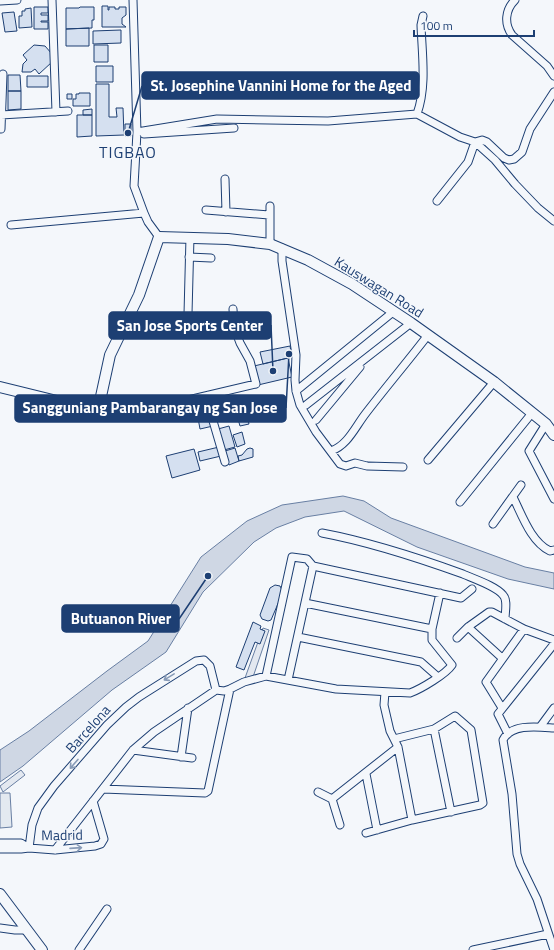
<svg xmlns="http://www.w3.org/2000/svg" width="554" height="950" font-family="'Titillium Web',sans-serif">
<rect width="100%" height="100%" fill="#f4f7fb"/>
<path fill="#e3e9f0" stroke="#687fa3" d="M0,793H10L12,827L0,828Z"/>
<path fill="#e3e8f0" stroke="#687fa3" d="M263,628L269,630L252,680L245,678Z
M21,770L25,775L3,792L0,786Z"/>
<path fill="#cfd7e4" stroke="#687fa3" d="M343,496L364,501L391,518L525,567L554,573V589L508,579L417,547L344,511L305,517L276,528L254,542L203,592L166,652L112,690L23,766L0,782V750L29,731L107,671L148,641L201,557L247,521L282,505Z"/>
<path fill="#d5e0f0" stroke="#1d3f73" d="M102,6H108V10H109V7H115V9H119V7H126V15L122,18V24L126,27H102Z
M34,7H48V13H41V15H48V21H41V22H48V29H34Z
M80,7H94V20H92V28L66,29V8H79Z
M31,8L32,27L19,28V16H22V11H25V9Z
M14,12L17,31L5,32L2,13Z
M89,28V46H66V29Z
M121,30V43L93,44V31Z
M34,45L45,46L52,54V62L39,74L35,69L31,72H22L23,64L27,60L23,55Z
M94,45H108V62H94Z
M96,66H113V82H96Z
M8,75H20L21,91H8Z
M27,76H48V87H27Z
M96,84H109V117H117L116,108H123L124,135L96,136Z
M8,91H21V109L8,110Z
M79,93H90V106H73V99H76V94H79Z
M67,94H72V99H67Z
M92,109V115H83V110Z
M77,115H92V136L77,137Z
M125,124H131V136H125Z
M290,346L292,357L263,364L260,352Z
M288,358L292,377L258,385L254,366Z
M245,410L249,424L240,426L236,412Z
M211,415L213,426L200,429L198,418Z
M229,426L235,447L224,450L218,429Z
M242,432L245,444L237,447L233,435Z
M219,447L221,456L200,461L198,452Z
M235,448L239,461L229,465L225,451Z
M250,448L253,449V457L239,461L238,456L242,455L247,449Z
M194,449L200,470L172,478L166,456Z
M275,585L280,586L283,592L271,620L268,621L262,619L260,615L270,588Z
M253,622L261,626L260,629L265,631L260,644L255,642L244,670L236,667Z"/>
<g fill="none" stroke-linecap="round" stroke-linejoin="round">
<g stroke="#1d3f73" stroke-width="9">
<path id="street" d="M52,0L56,112
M133,0L137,132L134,186L144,213L148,222L159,237
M515,0C505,10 504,24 512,35L547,66L554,76
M0,1L17,0
M417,114C427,86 422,54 421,25L423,16
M1,115L68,111
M1,129L3,74
M137,132L217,119L328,121L417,114L460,137L475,142L495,160L515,184L538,208L554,221
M144,134L234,128
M475,142L482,140L487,142L504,158L509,160L514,159L522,152L530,129L554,92
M225,179L226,212
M437,201L468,162L475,142
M206,210L269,215
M11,225L144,213
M270,244V206
M282,248V261L296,355L295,380L296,391L300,405L316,432L340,464L346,466L355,463L367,466L403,467
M189,257L211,258
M188,314L190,237
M296,391L393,312
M209,395L213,421L225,462
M100,401L108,412L133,413L256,384L250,361L240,343L237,335L234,326L233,309
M306,405L411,323
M316,420L360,367
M546,424L529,451L554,499
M331,451C348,445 355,427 366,413C386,387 408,361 428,335
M428,460L494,382
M513,497C522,515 531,542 550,551L554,550
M460,502L532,413
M493,524L521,485
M322,533C370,542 416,557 463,574C474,579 496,586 503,595C508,600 505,612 505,619
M305,603L432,629
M468,627L502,658
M298,637L421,662L438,677
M457,638L468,627L489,612H492L524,629L554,640
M266,676L292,557L307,559L313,566L461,598L472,589
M288,680L313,566
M385,692L384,705L390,731L398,747L412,820
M502,708L486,682L524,629
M540,727L554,708
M434,729L451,812
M508,734L498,714L554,644
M133,750L192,758
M181,757L188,708
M366,774L377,830
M103,789L205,793L208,791L230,689
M318,792L332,799L340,825
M332,799L398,747
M366,833L412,820L480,805L483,803L471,730L455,716L434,729L394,739
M0,843H21L29,848
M29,848L32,825L38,808L54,786L107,725L126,707L139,697L196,661L204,660L210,666L216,690
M0,849H21L29,848L55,850L95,846L101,844L104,839L93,801
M55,850L133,750L154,732L216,690L224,691L230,689L244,682L266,676L336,689L410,693C421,689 446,674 452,665L432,640V629L440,593
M0,928L15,930H27
M79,950L107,909
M473,950L548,934
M554,950L537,899L520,864L517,854L512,794L503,740C511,723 539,727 554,728"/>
</g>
<g stroke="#1d3f73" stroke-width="12">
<path id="secondary" d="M0,387L65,403L88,406L95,405L100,401L110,355L139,295L159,237L228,239L270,244L308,260L352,284L411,323L494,382L546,424L554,435
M0,894L42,950"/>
</g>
<use href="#street" stroke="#f4f7fb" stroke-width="7"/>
<use href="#secondary" stroke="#f4f7fb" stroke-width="10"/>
</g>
<defs><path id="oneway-shaft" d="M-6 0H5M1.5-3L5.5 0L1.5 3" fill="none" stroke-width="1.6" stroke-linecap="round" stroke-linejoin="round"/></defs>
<g stroke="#889bb7">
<use href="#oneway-shaft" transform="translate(169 677) rotate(149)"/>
<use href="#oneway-shaft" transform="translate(74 764) rotate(131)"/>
<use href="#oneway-shaft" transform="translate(76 848) rotate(-4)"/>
</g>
<g text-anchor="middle" stroke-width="3" stroke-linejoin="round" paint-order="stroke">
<g font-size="14" fill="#1d3f73" stroke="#f4f7fb">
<text transform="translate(379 287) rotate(32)" y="5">Kauswagan Road</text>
<text transform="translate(88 729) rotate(-48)" y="5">Barcelona</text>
<text transform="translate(62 835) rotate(-1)" y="5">Madrid</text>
</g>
<g font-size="16" letter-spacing="1" fill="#1d3f73" stroke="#f4f7fb">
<text x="128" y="158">TIGBAO</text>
</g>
</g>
<path fill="none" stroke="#1d3f73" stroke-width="1.5" d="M128 133L142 86M273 371L271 325M289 354L286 408M208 576L179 619"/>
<g fill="#1d3f73" stroke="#f4f7fb" stroke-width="1.5">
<circle cx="128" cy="133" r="4"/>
<circle cx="273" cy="371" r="4"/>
<circle cx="289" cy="354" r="4"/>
<circle cx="208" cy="576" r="4"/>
</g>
<g fill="#1d3f73" stroke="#1d3f73" stroke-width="1.5">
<rect x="142" y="72" width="277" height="27" rx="4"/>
<rect x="109" y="312" width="162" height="27" rx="4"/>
<rect x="15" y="395" width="271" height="27" rx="4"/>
<rect x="62" y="605" width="117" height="27" rx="4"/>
</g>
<g font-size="15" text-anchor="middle" font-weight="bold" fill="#fff">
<text x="281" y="91">St. Josephine Vannini Home for the Aged</text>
<text x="190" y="331">San Jose Sports Center</text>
<text x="150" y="413">Sangguniang Pambarangay ng San Jose</text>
<text x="121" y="624">Butuanon River</text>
</g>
<path d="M414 30v6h120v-6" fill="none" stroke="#1d3f73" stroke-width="2"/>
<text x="420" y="30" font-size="12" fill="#1d3f73" stroke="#f4f7fb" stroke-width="3" paint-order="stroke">100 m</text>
</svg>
